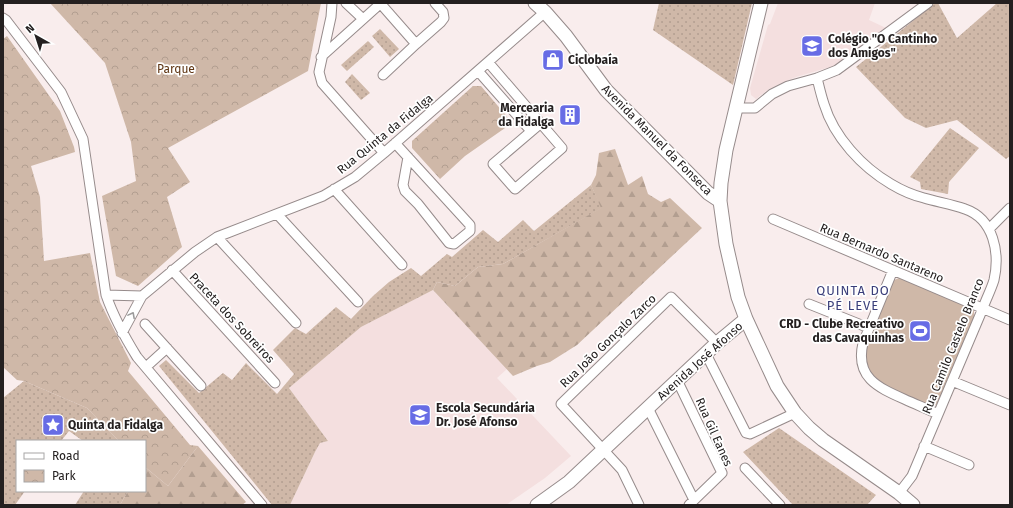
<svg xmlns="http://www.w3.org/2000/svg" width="1013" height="508" font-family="'Fira Sans',sans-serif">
<defs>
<pattern id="grass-dots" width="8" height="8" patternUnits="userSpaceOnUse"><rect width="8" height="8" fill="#cfb8a8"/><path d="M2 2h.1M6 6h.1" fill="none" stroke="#b29e90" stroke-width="1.8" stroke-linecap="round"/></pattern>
<pattern id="forest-firs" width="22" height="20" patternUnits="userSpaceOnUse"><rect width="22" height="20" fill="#cfb8a8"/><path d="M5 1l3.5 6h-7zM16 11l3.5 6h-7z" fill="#b29e90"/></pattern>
<pattern id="park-crowns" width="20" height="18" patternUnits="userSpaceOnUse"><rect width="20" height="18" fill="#cfb8a8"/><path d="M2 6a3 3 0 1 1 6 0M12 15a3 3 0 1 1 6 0" fill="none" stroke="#b29e90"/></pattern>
</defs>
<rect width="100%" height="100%" fill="#f9eded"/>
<path fill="#f4dfdf" d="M778,3H875L869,20L886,28L837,65L796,77L784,82L769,89L756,99L751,95L750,88L768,25L770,24Z
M433,290L507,369L497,378L571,456L545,478L506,505H290L315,452L320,443L328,441L289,388L361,327Z"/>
<path fill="url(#grass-dots)" d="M659,3H752L733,85L653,30Z
M935,3H938L957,38L997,3H1010V156L1006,159L957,120L926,128L905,118L856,67Z
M380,29L399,49L390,57L372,36Z
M368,41L374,47L347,71L341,65Z
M352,74L370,93L361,100L345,82Z
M950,128L979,148L949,182L948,194L921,189L920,182L910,177Z
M591,185L602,208L503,264L478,267L455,286L437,282L433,290L361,327L289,388L328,441L320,443L315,452L290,505H272L159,366L166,360L199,393L223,373L232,380L246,363L277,394L294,374L273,350L295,328L306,334L336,307L351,319L373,296L389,282L411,268L421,276L447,254L452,257L483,230L498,242L523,220L534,231Z
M24,381L87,408L119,441H83L69,431L61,441H17V491H25L15,505H3V398Z
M779,428L876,495L867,505H793L743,452Z
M84,491H128L120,505H75Z"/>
<path fill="url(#forest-firs)" d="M615,149L628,185L642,176L648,194L661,202L670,198L702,228L577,345L550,362L537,366L513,376L433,290L437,282L455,286L478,267L503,264L601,208L591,185L596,175L599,153Z
M198,446L246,502L242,505H120L128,491H145V467L168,486Z"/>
<path fill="url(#park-crowns)" d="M50,3H321L308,71L168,148L190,182L167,197L182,247L138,286L116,276L102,196L136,181L131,142L105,63Z
M7,36L60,111L74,147L75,152L31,166L40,197L44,261L90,253L100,302L131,363L128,371L190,445L198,446L168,486L145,467V441H119L87,408L24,381L17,380L3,367V39Z
M473,86H481L509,119L505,128L465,156L440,179L412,148V141Z"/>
<path fill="#cfb8a8" d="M899,278H903L974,310V318L937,404L935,406H928C915,400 892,392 880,384C871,378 865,366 865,355C865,340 883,303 890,286L894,280Z"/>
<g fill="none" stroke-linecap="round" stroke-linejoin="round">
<g stroke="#968b8b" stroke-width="11">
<path id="street" d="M332,3L331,17L319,72L322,83L384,153
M346,3L363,19
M380,3L416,44L441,22L444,18L443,12L435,3
M3,18L6,20L61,92L83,139L106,295C114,318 124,336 137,357L262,505
M321,57L380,4
M488,62L562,148L515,189L493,164L541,123
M478,71L531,131
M383,75L416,44
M817,78C819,86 821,95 824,104C834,137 862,167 891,184C901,190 912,195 924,198C937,202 952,204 965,209C994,219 1000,253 994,280C991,290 986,299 983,308L912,476L899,493
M736,108H755L772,94L788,86L817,78L837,70L928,3
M395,143L470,225V231L454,244L449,243L418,204L405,191L403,185L408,157
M334,189L402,265
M277,214L358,302
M773,219L1010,320
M989,229L1010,208
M217,237L296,323
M172,270L275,383
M893,270L863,343C855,377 877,387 904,399C915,404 927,409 938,414
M106,295L142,296
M809,304L869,328
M145,324L201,386
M122,333L142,296L195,252L217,237L323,196L355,177L384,153L545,12
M706,354L746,433L750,434L795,413
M146,367L167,348
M677,380L722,473L689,505
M952,381L1010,405
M648,408L694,500
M924,446L969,465
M745,468L780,505
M639,505L622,470L561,404L671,297L717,343"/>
</g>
<g stroke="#968b8b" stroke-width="15">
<path id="secondary" d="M535,3L545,12L566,36L606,90L708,193L720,201
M761,3L726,150L721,183L720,201L726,244L738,297L746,319L777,386L795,413L809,428L823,440L899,493L913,505
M537,505L569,482L717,343L746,319"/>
</g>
<use href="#street" stroke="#fff" stroke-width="9"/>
<use href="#secondary" stroke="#fff" stroke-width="13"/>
</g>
<defs><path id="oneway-chevron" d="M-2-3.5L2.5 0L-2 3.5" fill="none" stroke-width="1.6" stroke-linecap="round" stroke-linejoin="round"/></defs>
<use stroke="#9c9b9b" href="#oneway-chevron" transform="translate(132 315) rotate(-62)"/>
<defs>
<g id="school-square" transform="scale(1.15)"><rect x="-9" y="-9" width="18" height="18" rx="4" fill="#676ce5" stroke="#fff"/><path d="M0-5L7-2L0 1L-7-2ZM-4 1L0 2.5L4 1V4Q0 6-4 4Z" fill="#fff"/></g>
<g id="shop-square" transform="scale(1.15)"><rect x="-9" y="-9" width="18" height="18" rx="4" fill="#676ce5" stroke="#fff"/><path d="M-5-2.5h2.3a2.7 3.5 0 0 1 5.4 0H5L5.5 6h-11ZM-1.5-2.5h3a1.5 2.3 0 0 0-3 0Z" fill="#fff"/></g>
<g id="building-square" transform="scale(1.15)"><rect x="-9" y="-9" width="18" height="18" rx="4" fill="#676ce5" stroke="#fff"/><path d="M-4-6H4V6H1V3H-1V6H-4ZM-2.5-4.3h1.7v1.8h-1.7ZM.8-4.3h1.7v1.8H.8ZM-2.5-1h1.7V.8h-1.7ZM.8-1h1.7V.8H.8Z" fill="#fff"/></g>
<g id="stadium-square" transform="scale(1.15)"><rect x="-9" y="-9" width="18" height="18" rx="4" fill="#676ce5" stroke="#fff"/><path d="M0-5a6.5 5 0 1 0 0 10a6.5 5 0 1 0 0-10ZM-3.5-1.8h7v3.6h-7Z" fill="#fff"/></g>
<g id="sight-square" transform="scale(1.15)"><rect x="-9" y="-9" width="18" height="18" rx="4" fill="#676ce5" stroke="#fff"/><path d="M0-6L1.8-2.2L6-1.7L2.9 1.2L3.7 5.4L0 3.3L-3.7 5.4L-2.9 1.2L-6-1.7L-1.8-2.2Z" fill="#fff"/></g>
</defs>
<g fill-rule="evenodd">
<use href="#school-square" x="812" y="46"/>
<use href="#shop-square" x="553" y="60"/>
<use href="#building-square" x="570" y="115"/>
<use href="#stadium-square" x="920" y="331"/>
<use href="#school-square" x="420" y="415"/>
<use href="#sight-square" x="53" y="425"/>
</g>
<g text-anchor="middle" stroke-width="3.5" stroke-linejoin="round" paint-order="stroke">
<g font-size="12" font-weight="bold" fill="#242020" stroke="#fff" text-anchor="start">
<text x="828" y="43">Colégio "O Cantinho<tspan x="828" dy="14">dos Amigos"</tspan></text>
<text x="568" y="64">Ciclobaía</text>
<text x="554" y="112" text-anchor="end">Mercearia<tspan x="554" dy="14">da Fidalga</tspan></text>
<text x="904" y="328" text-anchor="end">CRD - Clube Recreativo<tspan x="904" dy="14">das Cavaquinhas</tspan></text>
<text x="436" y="412">Escola Secundária<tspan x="436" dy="14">Dr. José Afonso</tspan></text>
<text x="68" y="429">Quinta da Fidalga</text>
</g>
<g font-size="12" fill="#5f3513" stroke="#fff">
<text x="176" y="73">Parque</text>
</g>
<g font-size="12" fill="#242020" stroke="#fff">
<text transform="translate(385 134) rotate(-39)" y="4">Rua Quinta da Fidalga</text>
<text transform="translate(657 140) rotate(45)" y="4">Avenida Manuel da Fonseca</text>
<text transform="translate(882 253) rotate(23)" y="4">Rua Bernardo Santareno</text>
<text transform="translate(232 318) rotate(47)" y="4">Praceta dos Sobreiros</text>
<text transform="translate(608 341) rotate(-44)" y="4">Rua João Gonçalo Zarco</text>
<text transform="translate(953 346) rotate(-68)" y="4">Rua Camilo Castelo Branco</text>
<text transform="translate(700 361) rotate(-42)" y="4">Avenida José Afonso</text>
<text transform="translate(714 432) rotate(66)" y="4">Rua Gil Eanes</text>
</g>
<g font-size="13" letter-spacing="1" fill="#3a3e7a" stroke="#fff">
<text x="853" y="295">QUINTA DO<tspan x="853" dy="15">PÉ LEVE</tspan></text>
</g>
</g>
<rect width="1013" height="508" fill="none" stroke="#242020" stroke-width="8"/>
<rect x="16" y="440" width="130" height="52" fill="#ffffff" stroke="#a7a6a6"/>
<rect x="24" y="453" width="20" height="6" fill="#ffffff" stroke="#a7a6a6"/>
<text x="52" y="460" font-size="12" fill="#242020">Road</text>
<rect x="24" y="470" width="20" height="12" fill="url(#park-crowns)" stroke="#a7a6a6"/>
<text x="52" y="480" font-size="12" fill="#242020">Park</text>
<g transform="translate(36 36) rotate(321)" stroke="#ffffff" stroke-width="3" paint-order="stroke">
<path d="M0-3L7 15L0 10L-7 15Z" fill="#242020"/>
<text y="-6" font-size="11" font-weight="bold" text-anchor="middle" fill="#242020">N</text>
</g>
</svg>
